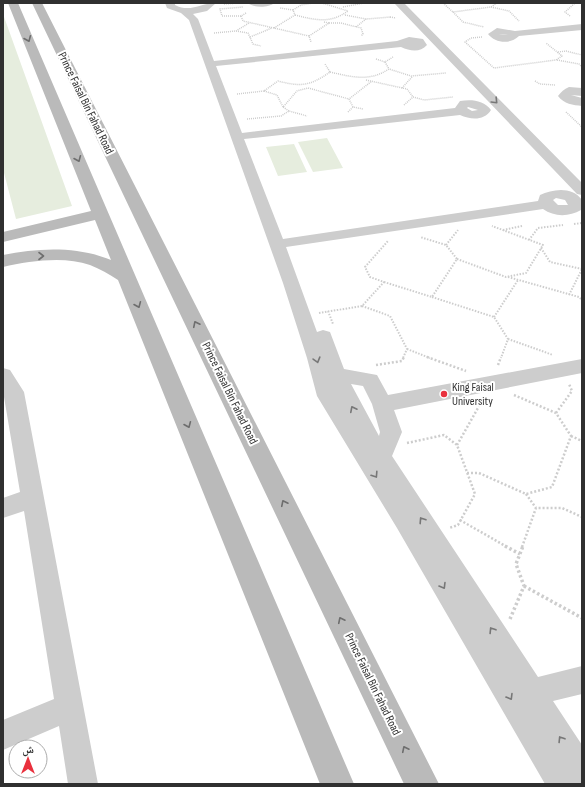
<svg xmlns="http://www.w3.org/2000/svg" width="585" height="787" font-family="'Sofia Sans Condensed','Noto Naskh Arabic',sans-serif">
<rect width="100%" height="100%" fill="#fff"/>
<path fill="#e6edde" d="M3,14L72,206L16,219L3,169Z
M327,138L343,168L313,172L298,142Z
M294,144L307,172L278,176L266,147Z"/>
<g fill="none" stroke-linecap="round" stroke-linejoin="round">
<path stroke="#cdcdcd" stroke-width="1.5" stroke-dasharray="1 1" stroke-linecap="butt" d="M443,3L453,12L491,7L497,3
M224,4L239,3
M343,7L364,3
M491,7L509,11L519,21
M293,10L301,5L313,3
M453,12L463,22L484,27
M246,13L241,16L243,21L309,36L311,42
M295,15C315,20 330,24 348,11L322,3
M345,15L366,19L391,17
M241,16H222L220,9L243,7
M570,16L565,12L575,3
M390,17L396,18
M329,23H341L361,28L363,34L361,36
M356,27L366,19
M274,28L295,15L293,10L280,8
M236,31L248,33L253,44L261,46
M214,33L236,31L249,23
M309,36L329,23L324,22
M250,37L272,28
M482,37L471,38L465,42L494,68L556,60L562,56L546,43
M558,52L566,51L582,55
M376,59L385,62L393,57
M557,60L579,64L582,67
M385,62L389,69
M330,72C352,77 369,82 389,69L411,76L446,73
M366,80L407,89L413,97
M535,81L540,84L555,85
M402,88L412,77
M264,91L277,95L283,107
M237,94L264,91L278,81C301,87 310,86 330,72L325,64
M404,105L413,97L424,100L453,97
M353,107L349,99L372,81
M289,111L283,107L297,91L308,88L349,99
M348,112L353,107L363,109
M566,112L582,127
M247,119L281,116L289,111L307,116"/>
<path stroke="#cdcdcd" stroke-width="2" stroke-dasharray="1.5 1.5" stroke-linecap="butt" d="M574,224L582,223
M503,230L522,226
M529,240L538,228L563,225
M446,245L458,230
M541,248L550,262L582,269
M457,259L506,277L526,273L543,245L492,226
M508,277L579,297L582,300
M384,282L432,297L457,259L446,245L420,237
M569,295L582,269
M432,297L494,317L508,339L501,358
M362,306L390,316L407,349L403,358
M328,311L333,324
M319,313L362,306L384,282L370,277L365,267L388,241
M494,317L518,280
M508,339L553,355
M407,349L430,358"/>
<path stroke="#cdcdcd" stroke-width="2.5" stroke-dasharray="2 2" stroke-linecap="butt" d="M427,357L466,371
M376,365L402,361L404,357
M498,365L501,357
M556,413L572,391L569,384
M571,436L582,441
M407,443L444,435L457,445L475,494L458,525L449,528
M457,445L482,401
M467,473H479L526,494L552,487L571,436L556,413L514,395
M526,494L536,508
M460,520L507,547
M522,547L536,508H562L582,517"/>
<path stroke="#cdcdcd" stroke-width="3.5" stroke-dasharray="2.5 2.5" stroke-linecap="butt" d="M505,546L520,554
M524,586L582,618
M510,619L524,586L516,564L523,546"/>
<path fill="#cdcdcd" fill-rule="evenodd" d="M165,3H175V5C190,13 201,3 216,3L207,11L193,14L198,19L214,61L397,41L409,37L423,39L427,45C420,53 410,51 401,47L216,66L242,133L455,108L460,101C471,99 484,100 491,110C484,121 471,120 460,115L244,139L283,239L538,201L540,195C553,189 572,186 582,200L581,210C569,217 554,217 543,209L286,247L317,332L323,330L330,332L344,369L377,375L388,395L582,359V373L394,410L402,432L392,456L538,677L582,666V694L553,701L582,745V784H545L397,528L317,396L307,358L283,283L189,20L181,13L167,8ZM468,107L478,110L472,111L467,108ZM556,198L565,200L568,205H558L553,200ZM351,384L363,386L372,404L380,432L379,436Z
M248,3H274C269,8 253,8 248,3Z
M394,3H404L582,183V195L577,194Z
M582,24V30L519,36C510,45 495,43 488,34L497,28L515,31ZM499,34L507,35H508Z
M569,87L582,88V96L571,95L582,98V106C573,105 564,104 558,96C561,92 564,89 569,87Z
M3,368L10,370L24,392L98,784H68L59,726L3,750V720L54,699L24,511L3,518V498L20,492L3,391Z"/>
<path fill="#bababa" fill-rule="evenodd" d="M8,3H18L354,784H320L118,280C109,274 100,269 90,265C64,256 30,261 3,267V255C38,248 77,246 111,260L95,220L3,242V232L91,211Z
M32,3H42L439,784H404Z"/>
</g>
<defs><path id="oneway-chevron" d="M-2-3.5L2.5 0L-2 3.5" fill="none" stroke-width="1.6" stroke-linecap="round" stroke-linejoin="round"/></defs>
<g stroke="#6e6e6e">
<use href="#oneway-chevron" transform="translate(28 39) rotate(67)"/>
<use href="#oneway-chevron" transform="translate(78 159) rotate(67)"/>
<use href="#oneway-chevron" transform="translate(41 256)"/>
<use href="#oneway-chevron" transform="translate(138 305) rotate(67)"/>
<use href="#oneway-chevron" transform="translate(196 324) rotate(-116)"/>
<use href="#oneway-chevron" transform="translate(188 425) rotate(67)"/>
<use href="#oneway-chevron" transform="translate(284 503) rotate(-116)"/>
<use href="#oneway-chevron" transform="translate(341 620) rotate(-116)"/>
<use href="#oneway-chevron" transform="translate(405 749) rotate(-116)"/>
</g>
<g stroke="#777">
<use href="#oneway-chevron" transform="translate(495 101) rotate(46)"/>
<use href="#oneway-chevron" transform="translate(317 360) rotate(74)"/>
<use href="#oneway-chevron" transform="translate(353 409) rotate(-117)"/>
<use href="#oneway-chevron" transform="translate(375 475) rotate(57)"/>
<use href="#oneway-chevron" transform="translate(422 520) rotate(-123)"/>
<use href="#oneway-chevron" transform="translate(443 586) rotate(59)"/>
<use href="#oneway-chevron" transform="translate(492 630) rotate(-122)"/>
<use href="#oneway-chevron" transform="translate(510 697) rotate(59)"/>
<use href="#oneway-chevron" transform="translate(561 739) rotate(-122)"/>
</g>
<circle fill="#e9303d" stroke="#fff" stroke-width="1.5" cx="444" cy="394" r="4"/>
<g text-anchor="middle" stroke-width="4" stroke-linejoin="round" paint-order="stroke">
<g font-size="12" fill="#303030" stroke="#fff">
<text transform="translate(86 103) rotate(64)" y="4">Prince Faisal Bin Fahad Road</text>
<text transform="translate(230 393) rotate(64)" y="4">Prince Faisal Bin Fahad Road</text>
<text transform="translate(373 684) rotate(64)" y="4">Prince Faisal Bin Fahad Road</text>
</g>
<g font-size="12" fill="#303030" stroke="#fff" text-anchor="start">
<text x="452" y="391">King Faisal<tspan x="452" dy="14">University</tspan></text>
</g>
</g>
<rect width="585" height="787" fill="none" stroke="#303030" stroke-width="8"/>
<g transform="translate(28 759)"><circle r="19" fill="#ffffff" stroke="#acacac"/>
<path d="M0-3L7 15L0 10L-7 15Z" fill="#e9303d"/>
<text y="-6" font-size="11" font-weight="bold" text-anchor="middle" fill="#303030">ش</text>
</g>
</svg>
